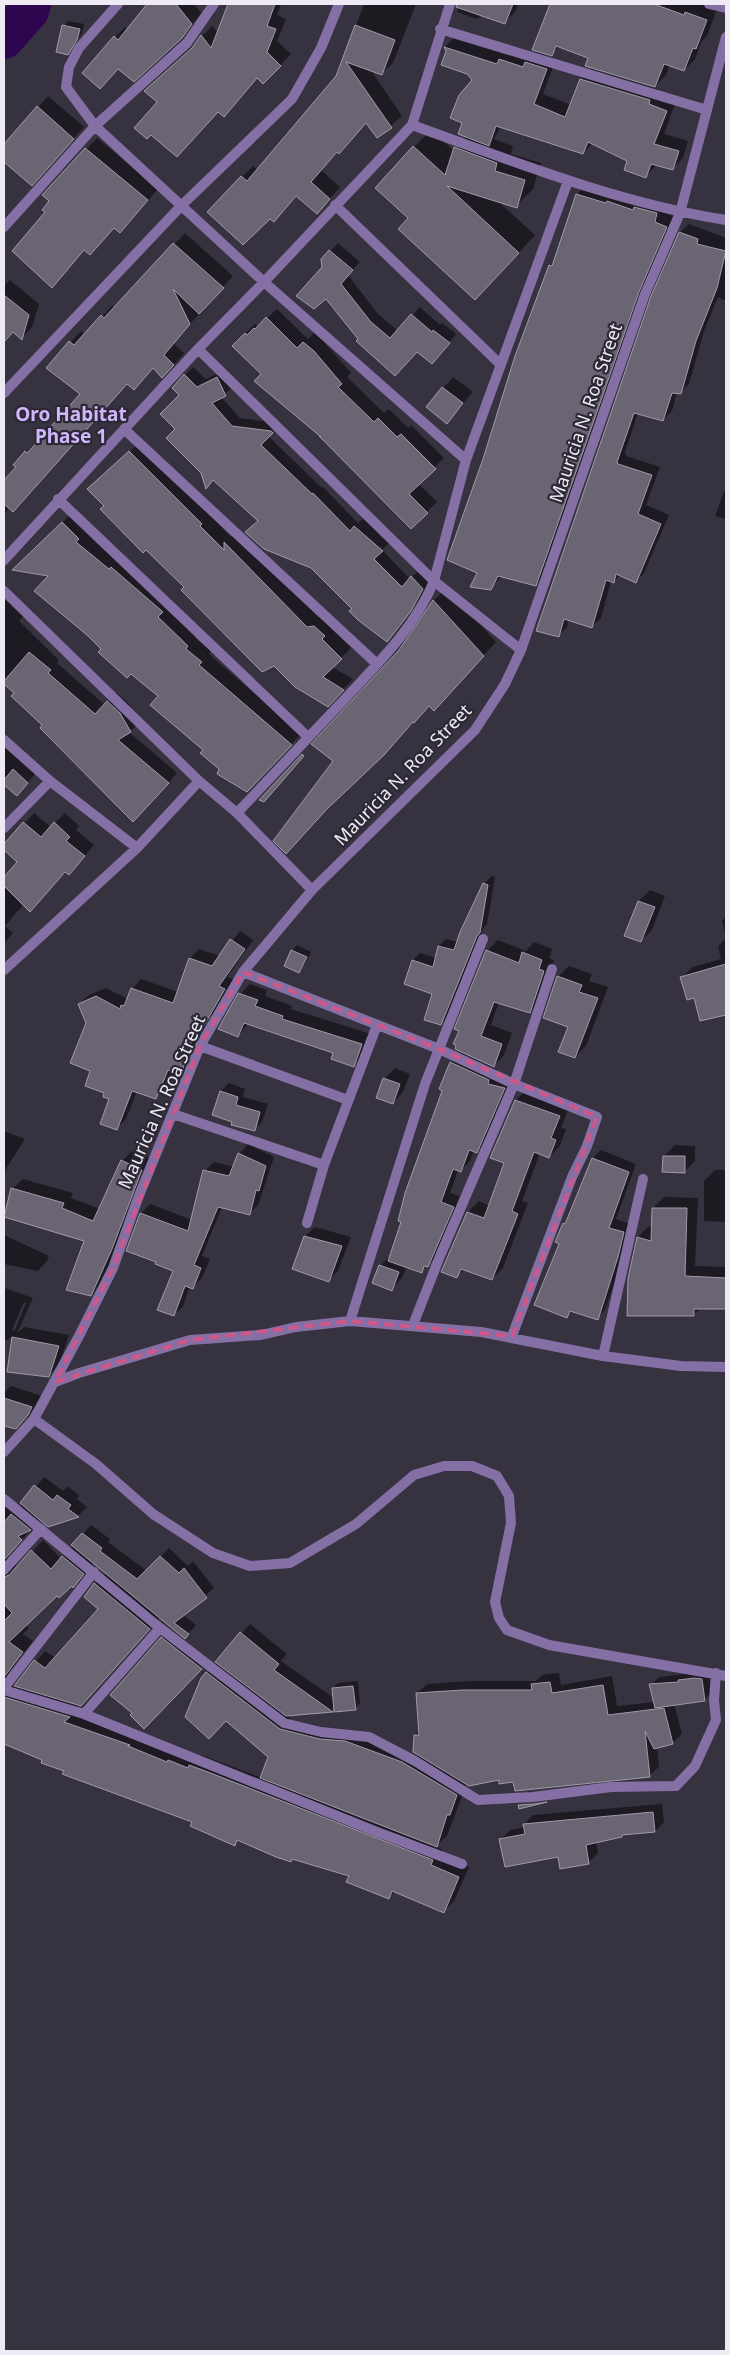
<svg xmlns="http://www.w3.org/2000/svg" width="730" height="2355" font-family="'Noto Sans',sans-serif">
<rect width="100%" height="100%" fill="#373240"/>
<path fill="#0007" fill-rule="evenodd" d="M145,4H194L201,13L181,38L134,80L115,37L125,27L128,30L147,6Z
M229,4H281L277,15L286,19L277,41L291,54L263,83L258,77L224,115L219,111L158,102L202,36L212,26L218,33Z
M364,4H416L393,63L382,73L370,69L402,116L377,137L367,122L321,170L340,187L328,201L297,195L274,220L242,177L253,166L258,170L337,77Z
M460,4H518L515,12L504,23L482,15L477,19L457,12Z
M546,4H704L717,9L707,36L701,42L695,59L684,70L670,64L666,75L655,86L560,46L551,54V5Z
M69,21L84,24L82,33L67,54L64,26Z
M455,37L531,57L536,52L556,59L543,94L571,105L581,79L591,69L660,90L658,94L676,101L664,134L688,141L683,158L673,168L657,164L645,177L629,161L593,143L583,153L501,126L494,139L513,146L511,154L541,163L533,189L516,206L498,201L535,235L492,282L410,218L414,147L431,130L454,151L467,136L474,80L445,47Z
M48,96L84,127L32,184L4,160V146Z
M97,138L158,189L120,232L115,227L90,253L51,201L44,195Z
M587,185L675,217L545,575L536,585L502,576L490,589L479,572L550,266L554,262L577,194Z
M689,224L726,238V301L718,297L704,331L689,384L680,393L677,392L672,411L663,420L638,413L625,452L626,456L660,467L646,505L669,515L644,573L636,581L620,575L614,581H611L601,618L592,626L569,619L567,627L558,636L653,297L680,232Z
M185,233L233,276L173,343L184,353L173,366L153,367L128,383L22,491L4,515V482L18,467L14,465L36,441L38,443L81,394L48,367L81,331L85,335L112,306L115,308Z
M338,243L360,262L348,275L378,314L398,331L420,307L440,325L442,323L456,334L439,355L359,339L324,267L323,259Z
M10,280L39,304L32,327L22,338L14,331L4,342V286Z
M277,309L308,339L314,333L324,342L351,373L347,377L384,413L389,409L408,428L411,425L444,458L418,483L437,502L411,527L233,346L255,324L257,326L264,319L265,320Z
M193,367L206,379L225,370L234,386L221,397L240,418L279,423L268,436L321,487L322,486L358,523L363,519L390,542L382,550L410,579L420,569L430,580L418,601L387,640L311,567L214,479L177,428L185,375Z
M453,377L473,392L447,422L443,388Z
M140,442L231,537L235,533L318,617H325L331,628L351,648L332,667L353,679L338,695L274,664L186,587L105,506L99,479Z
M726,486V519L715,516Z
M73,512L172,600L168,606L198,635L195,638L211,651L209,654L301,734L257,780L221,769L160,696L102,649L50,575L15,569Z
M4,587L29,610L19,621L59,660L57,663L105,705L117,693L129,704L140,722L129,732L177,773L143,811L44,725L16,693L4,683Z
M447,588L496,642L447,696L430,705L383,755L334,761L357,698L412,635L434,600Z
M4,739L38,771L17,794L7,786L4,789Z
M34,813L51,827L65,813L79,826L76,830L94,845L79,863L24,904L5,926L13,933L4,943V878L19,861L4,849V846Z
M492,876L495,877L487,924L484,927L448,1016L441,1024L434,993L413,960L420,953L436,958L439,946L446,939L458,942L484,884Z
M650,890L665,896L652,930L641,941L626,935L639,901Z
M726,917V1013L701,1020L695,996L682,977L693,967L721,959L718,946L726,938L722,921Z
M240,931L253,940L227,977L234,979L214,1013L204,1022L190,1064L181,1073L172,1070L165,1089L156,1098L137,1091L126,1119L117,1128L110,1098L92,1070L87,1023L79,1004L89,995L106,988L128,999L132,989L141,979L178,992L190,958L199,949L220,956Z
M498,940L526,951L534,942L552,949L549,958L554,960L541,1001L530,1011L499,1002L491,1025L512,1033L504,1055L494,1066L457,1048L487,951Z
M297,945L311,952L304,966L299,971L292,951Z
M569,966L592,974L589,981L608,987L586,1046L575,1057L558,977Z
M250,984L267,990L265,996L292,1006L291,1009L371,1034L364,1055L353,1066L334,1052L249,1023L238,1036L240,994Z
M461,1053L498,1070L496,1074L513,1079L486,1142L477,1151L474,1150L470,1161L460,1171L458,1170L450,1193L462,1197L437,1256L421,1271L407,1266L402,1278L391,1289L380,1266L391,1255L444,1090L441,1089L451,1062Z
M395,1068L410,1074L403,1092L393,1103L384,1079Z
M229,1083L245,1089L243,1097L268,1104L262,1122L254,1130L221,1091Z
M527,1089L570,1105L561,1128L566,1129L560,1146L549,1157L540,1153L522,1201L528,1203L503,1268L492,1279L465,1269L457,1276L468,1212L479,1201L490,1206L506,1162L516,1100Z
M6,1132L25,1139L4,1172V1134Z
M248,1144L274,1157L258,1205L249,1214L222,1207L202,1256L210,1259L202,1278L193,1287L190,1286L183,1306L174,1315L175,1270L157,1261L128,1250L141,1213L150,1204L192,1220L205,1171L214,1162L234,1167L239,1154Z
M675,1145L695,1146V1161L684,1172L664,1156Z
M601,1150L636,1164L616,1219L631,1224L626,1248L605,1310L597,1318L573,1311L567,1316L561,1243L557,1241L593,1158Z
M132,1151L152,1159L122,1237L101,1284L91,1294L86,1240L12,1189L23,1179L73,1193L71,1198L100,1209L122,1161Z
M715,1170H726V1222L704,1221V1181Z
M664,1197L698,1198L695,1266L726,1267V1308H701L693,1315L629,1278L638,1237L649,1226L653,1228V1208Z
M315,1227L351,1237L338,1271L328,1280L293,1268L305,1236Z
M4,1235L49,1256L47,1261L38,1271L4,1264Z
M5,1288L33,1298L17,1333L24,1327L69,1335L59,1365L48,1376L9,1371L13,1335L8,1340L4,1339ZM24,1302L26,1303L15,1330H12Z
M11,1386L42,1396L39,1403L16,1427L4,1425V1393Z
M44,1477L63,1491L67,1486L79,1495L77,1499L87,1507L78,1516L49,1525L40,1519L9,1554L7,1561L11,1565H20L43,1540L61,1559L91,1525L110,1539L108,1542L147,1571L169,1548L188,1566L193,1561L214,1588L183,1615L196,1625L185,1637L160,1617L73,1712L199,1757L201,1755L262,1778L270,1757L207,1673L250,1624L287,1654L281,1661L334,1698L333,1688L338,1683L358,1681L360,1703L355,1709L335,1708L332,1711L286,1715L292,1720L331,1729L356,1732L419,1756L415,1735L420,1730L417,1693L427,1684L472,1681H536L542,1675L559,1673L561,1685L612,1676L617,1706L655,1702L651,1685L659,1677L710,1671L712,1692L704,1700L674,1704L682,1734L672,1743L657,1747L659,1767L649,1776L513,1780L500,1778L467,1783L447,1836L435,1847L443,1850L441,1855L469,1867L454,1901L444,1911L395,1891L389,1897L350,1876L293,1858L291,1860L239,1839L235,1844L193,1821L4,1743V1506L8,1502L17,1510ZM94,1562L106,1573L85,1596L99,1609L56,1658L45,1651L15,1686L10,1685L7,1680L9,1672L33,1641L23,1634L29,1628L26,1625L57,1594L72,1585L73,1586Z
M169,1631L208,1661L144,1728L162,1638Z
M662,1804L664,1822L655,1831L624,1834L622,1836L596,1842L598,1853L589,1862L501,1839L510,1830L525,1827L524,1824L533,1815Z"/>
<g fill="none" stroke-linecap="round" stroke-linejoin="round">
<path stroke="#2d064f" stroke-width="40" d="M4,39L29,11L31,4"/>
</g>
<path fill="#6a6473" stroke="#a09aaa" d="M147,4H176L192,24L182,38L134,82L118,69L100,89L82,73L114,36L118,40Z
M228,4H275L267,26L276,29L267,52L281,66L263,84L257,78L224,117L218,112L177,157L151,135L147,139L134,128L157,102L144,91L192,48L201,35L211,48Z
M457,4H513L505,24L456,7Z
M550,4H654L684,15L685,12L707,20L696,49L693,48L684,71L664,64L655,87L585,66L588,58L556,46L552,56L532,50Z
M62,25L80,29L77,40L68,55L56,52Z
M355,25L395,40L382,75L346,62L392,128L377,138L366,123L339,154L337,152L311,182L330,199L317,214L296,196L274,222L270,219L243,245L207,212L241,176L247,181L336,76Z
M444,47L497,64L499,59L523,67L525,62L547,69L534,104L565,117L580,79L650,100L649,104L667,111L654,144L679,151L673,170L651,164L646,178L624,170L627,161L588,142L583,154L496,126L489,146L458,134L462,123L450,118L459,95L472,80L467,74L441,65L446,51Z
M37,106L74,139L32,186L4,162V144Z
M413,146L445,175L454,147L497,163L495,171L525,180L517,208L447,186L519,253L475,300L398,229L408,218L375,188Z
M85,148L148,200L120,233L114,228L90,255L84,250L52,288L12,251L45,212L42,210L49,201L42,195Z
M576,194L606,203L607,201L633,210L634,207L657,213L655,222L667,227L639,292L536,586L498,576L491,590L470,587L477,573L447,560L483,459L515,356L549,265L552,266Z
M679,232L698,239L697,244L726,251L717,288L696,341L681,394L672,393L663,421L634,413L617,462L618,464L652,475L638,514L661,524L636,583L616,574L614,583L606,580L592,628L564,619L559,637L536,631L651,296Z
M173,243L224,288L199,314L173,289L190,324L164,355L174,365L162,378L153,368L134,390L127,384L13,512L4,504V480L16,467L13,465L25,451L27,453L80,394L46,368L69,341L74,345L101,315L104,318Z
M329,250L353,270L341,284L371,322L390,338L411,314L432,332L433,330L450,343L432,364L417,352L395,376L356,341L358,339L326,299L314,309L296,296L322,267L321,259Z
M4,295L29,315L22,340L13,332L4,342Z
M266,317L297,348L303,342L314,351L342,384L338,387L374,422L378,418L397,437L401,434L436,469L409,494L428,513L411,529L319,436L321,437L254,381L261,374L232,346L245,333L247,335L254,328L255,329Z
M184,374L197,387L217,377L226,396L212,403L232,426L271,431L273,433L261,445L312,494L313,493L350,531L354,526L383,551L374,559L402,587L411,576L423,589L411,611L387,642L358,620L349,611L352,609L311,568L264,549L245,532L258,521L213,480L206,489L201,473L166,438L175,429L160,414L179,395L172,388Z
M442,387L463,403L447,424L426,407Z
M129,451L202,524L200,526L224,550V542L307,627L314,626L325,636L322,639L342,659L323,677L344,690L328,707L295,687L274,666L262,672L181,590L184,587L146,550L143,553L100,509L104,506L87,489Z
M62,522L79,539L76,542L109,569L111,567L163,612L158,617L188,646L186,649L202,662L199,665L292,745L247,792L217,774L219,769L200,753L203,750L150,705L158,696L131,674L127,678L98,652L101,649L87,635L34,591L48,576L12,570Z
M433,600L484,656L434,711L429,706L414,723L413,722L384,755L326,810L286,854L273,841L333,761L311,744L399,650Z
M29,652L51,670L48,673L95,714L107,701L120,713L131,732L118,740L169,783L133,822L40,728L42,725L11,696L14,693L4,684V681Z
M302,754L304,756L264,802L259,800Z
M13,769L28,783L17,796L4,785V780Z
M23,822L41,837L54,822L70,837L66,841L85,856L69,875L65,872L30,912L4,886V877L17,862L4,850V844Z
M483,883L488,885L480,933L477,936L441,1025L424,1020L432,994L404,984L412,960L433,967L438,946L454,950L460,932Z
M638,901L655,907L641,942L624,936Z
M230,939L245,949L219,986L225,989L205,1024L198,1022L181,1075L168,1070L156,1099L132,1091L117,1130L100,1124L109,1099L103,1097L104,1093L85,1086L90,1071L70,1063L86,1023L78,1004L96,996L120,1009L121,1005L124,1006L131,988L173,1003L189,958L212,966Z
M291,950L307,957L299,973L284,966Z
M486,950L519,963L522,952L542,960L539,969L544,971L530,1013L494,1002L481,1036L502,1044L494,1067L455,1049L456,1045L453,1044L459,1031L454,1029Z
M726,964V1015L700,1021L694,998L687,1000L680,977Z
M557,976L582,985L579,992L598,998L575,1058L558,1052L568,1027L543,1018Z
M238,993L258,1000L255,1006L283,1016L282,1019L362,1044L354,1067L331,1059L333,1053L244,1023L238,1037L218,1029Z
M450,1062L489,1080L488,1084L505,1088L477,1153L469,1150L461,1172L453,1169L441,1202L454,1207L428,1267L424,1266L422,1273L388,1261L401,1222L398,1221L405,1193L442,1091L439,1089Z
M383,1078L400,1084L393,1104L376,1098Z
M220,1091L238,1097L236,1105L260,1112L255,1131L231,1125L232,1122L212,1115Z
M515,1100L560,1116L551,1138L556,1140L549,1158L534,1152L512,1211L518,1214L492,1280L461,1269L457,1278L441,1272L467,1212L484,1218L504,1163L490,1158Z
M238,1153L266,1166L259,1191L256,1190L250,1215L218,1207L194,1265L201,1268L193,1289L185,1286L174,1316L157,1310L173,1271L155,1264L156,1262L126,1251L140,1213L188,1231L203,1170L229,1176Z
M663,1156H685V1173L662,1172Z
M592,1158L629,1172L609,1228L624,1232L618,1257L598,1320L570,1311L567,1318L534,1305L559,1244L555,1242L563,1223L565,1224Z
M121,1160L142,1170L112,1249L91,1296L66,1290L84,1241L4,1217L11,1188L64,1203L62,1208L93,1221Z
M652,1208H687L685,1276L726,1278V1309H694V1316H627L628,1278L637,1237L651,1241Z
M304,1236L342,1246L329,1282L292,1269Z
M379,1265L399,1272L392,1291L372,1283Z
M12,1337L59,1346L49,1377L7,1372Z
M4,1398L32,1407L28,1415L16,1429L4,1426Z
M34,1485L53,1500L57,1495L71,1505L68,1509L79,1517L48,1527L20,1503Z
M11,1514L31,1530L18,1536L22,1540L4,1560V1522Z
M82,1533L102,1548L100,1551L137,1579L160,1556L179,1573L184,1568L207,1598L174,1623L189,1634L185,1639L71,1545Z
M31,1550L51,1569L62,1556L84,1574L73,1588L72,1586L59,1598L57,1596L9,1642L23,1652L4,1677V1621L12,1613L4,1604V1577L9,1575Z
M94,1583L150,1629L81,1706L14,1686L34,1660L45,1668L98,1609L84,1597Z
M240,1632L279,1664L274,1670L333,1712L286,1716L215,1662Z
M161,1637L202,1669L144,1729L130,1715L132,1713L110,1695Z
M206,1672L280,1729L320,1739L345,1741L402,1762L457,1795L450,1815H447L437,1847L260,1778L268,1757L226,1721L209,1739L185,1717L201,1678Z
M695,1678L702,1679L705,1701L655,1708L649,1684L679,1682L678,1680Z
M550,1682L552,1693L603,1685L608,1715L664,1708L673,1744L654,1749L645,1731L650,1777L515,1791L513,1782L499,1784V1780L469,1786L413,1752L414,1735H419L416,1693L462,1690H532L531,1684Z
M353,1686L356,1710L334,1712L332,1688Z
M4,1697L70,1717L64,1722L130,1745L128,1746L167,1762L168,1760L188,1768L189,1765L208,1772L433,1860L431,1865L459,1877L444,1913L392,1891L389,1899L346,1882L349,1876L292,1859L291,1862L276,1857L237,1840L235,1846L190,1826L192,1822L62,1774L64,1771L41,1763L42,1760L4,1744Z
M547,1802L519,1809L518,1805L534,1804Z
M653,1812L655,1832L622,1835V1837L586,1845L589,1864L560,1869L558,1857L505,1867L499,1839L525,1834L523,1824Z"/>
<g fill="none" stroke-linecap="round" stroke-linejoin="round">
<path stroke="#8470a4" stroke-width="10" d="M118,4L79,48L69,67L66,87L95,126L264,282L466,460
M709,4L726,8
M440,29L707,110
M412,125C515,162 618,203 726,220
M335,205L501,365
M4,227L95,126L187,43L214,4
M198,349L434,581L521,650
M4,393L182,205L292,99L321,48L339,4
M124,429L377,664
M58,499L308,737
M4,560L198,349L264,282L412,125L450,4
M4,591L199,781L237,813L312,890
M4,740L50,781L137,848
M237,813C272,776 307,739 342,702C376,665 415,628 434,581L466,460L568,181
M4,828L50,781
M4,970L137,848L199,781
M243,972L439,1049L514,1084L597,1117L587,1146L572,1177L512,1336
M200,1046L348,1100
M173,1114L324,1165
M307,1223L324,1165L377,1025
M350,1321L425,1084L483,939
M413,1325L440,1256L514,1084L552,969
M603,1356L643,1179
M55,1382L79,1373L190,1340L261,1335L296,1327L350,1321L481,1332L603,1356L681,1366L726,1367
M34,1419L96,1464L153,1514L213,1553L250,1566L290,1563L356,1524L414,1475L444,1466H472L497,1476L509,1496L511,1523L495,1602L499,1618L507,1630L549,1645L726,1676
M4,1452L34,1419L79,1336L113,1268L138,1198L200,1046L243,972L312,890L475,730L505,684L521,650L645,294L680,213L726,37
M4,1499L160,1628L284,1723L321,1732L369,1737L415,1761L478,1800L533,1797L611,1787L676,1786L695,1766L716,1720L714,1700L716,1673
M4,1570L41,1529
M4,1688L94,1572
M4,1690L84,1714L377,1832L462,1864
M84,1714L160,1628"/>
</g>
<path fill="none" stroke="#cf5789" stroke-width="4" stroke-dasharray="10 6" stroke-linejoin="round" d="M243,972L439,1049L597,1117L512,1336L350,1321L190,1340L55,1382L113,1268L200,1046Z"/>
<g text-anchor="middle" stroke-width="4.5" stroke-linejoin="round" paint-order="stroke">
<g font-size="18" fill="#eeebf4" stroke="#2d2835">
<text transform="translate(586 413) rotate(-71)" y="6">Mauricia N. Roa Street</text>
<text transform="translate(403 775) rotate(-46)" y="6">Mauricia N. Roa Street</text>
<text transform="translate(162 1102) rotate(-66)" y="6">Mauricia N. Roa Street</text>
</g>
<g font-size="19" font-weight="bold" fill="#d0b6fb" stroke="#2d2835">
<text x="71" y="421">Oro Habitat<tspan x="71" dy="22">Phase 1</tspan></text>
</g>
</g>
<rect width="730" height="2355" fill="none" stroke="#eeebf4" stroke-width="10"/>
</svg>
